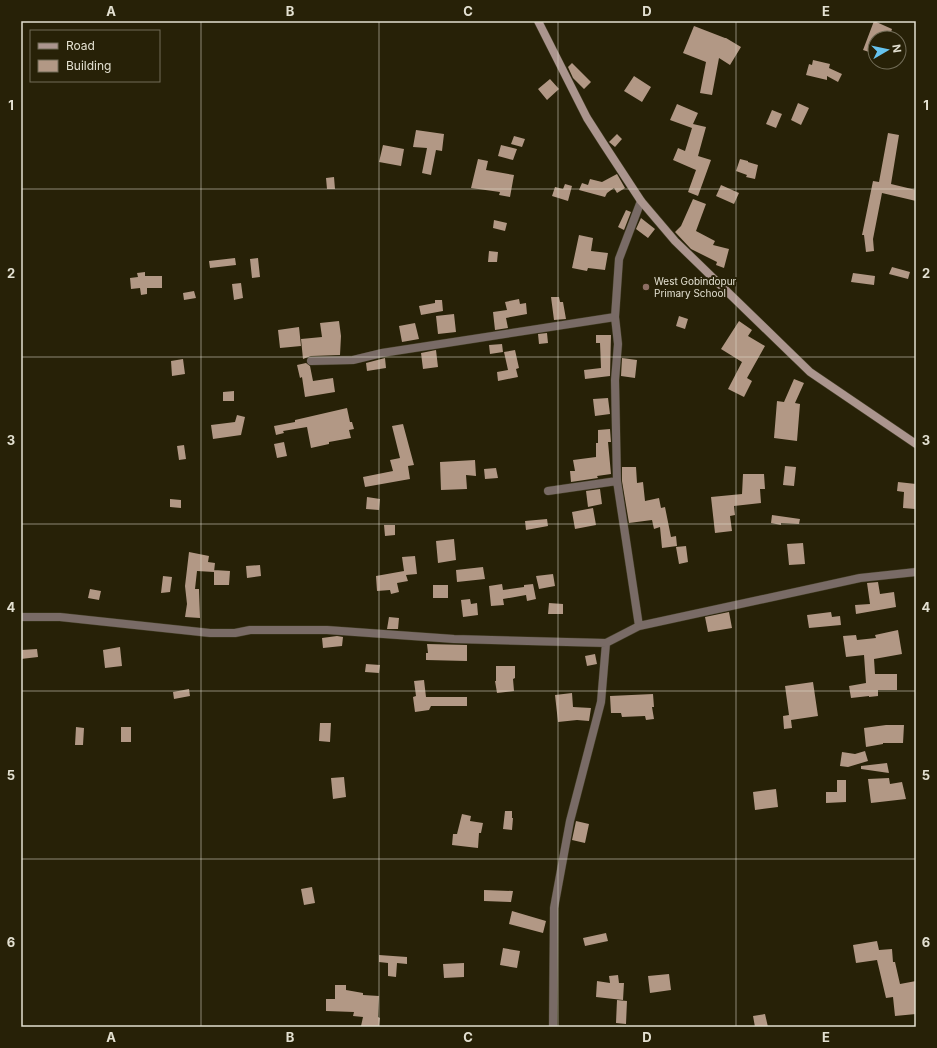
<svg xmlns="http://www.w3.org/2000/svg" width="937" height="1048" font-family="Inter,sans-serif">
<rect width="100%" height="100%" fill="#272107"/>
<path fill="#b29885" d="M874,21L892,29L889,38H875V54L863,50Z
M694,26L725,38H726L741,47L730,65L719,58L712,95L700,93L706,62L683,53Z
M813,60L830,64L829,68L842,74L838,82L827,76V80L806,75L809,64L812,65Z
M572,63L591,82L584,89L573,78L568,67Z
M634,76L651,87L642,102L624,91Z
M550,79L559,89L547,100L538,89Z
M798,103L809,108L801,125L791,120Z
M677,104L698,113L693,124L706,127L698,156L711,160L698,196L688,192L696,170L673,160L678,148L685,151L692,128L670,120Z
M772,110L782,114L776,128L766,124Z
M416,130L444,134L442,151L436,150L431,175L422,173L427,148L413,147Z
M888,133L899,135L891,184L916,190V201L882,193L873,239L874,251L866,252L864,235H862L873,181L879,182Z
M617,134L622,139L615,147L609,142Z
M514,136L525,139L522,147L511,144Z
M383,145L404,149L401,166L379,162Z
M501,145L517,149L513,160L498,156Z
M478,159L488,161L486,170L514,175L510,197L499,195L500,192L471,188Z
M740,159L748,161V162L758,165L755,179L746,177L747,175L736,171Z
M617,174L625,188L617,193L614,188L607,193L605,197L579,190L582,183L588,185L590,179L602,182Z
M334,177L335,189H327L326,178Z
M565,184L572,186L568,201L552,196L555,187L563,189Z
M721,185L739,193L734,204L716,196Z
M693,199L706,204L696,231L715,241L713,245L729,249L724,268L716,265L717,262L691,249L675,232L681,226Z
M626,210L631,212L624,230L618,227Z
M641,218L655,229L648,238L636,229Z
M494,220L507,223L505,231L493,228Z
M579,235L593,238L591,251L608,253L605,270L588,268L587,271L572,268Z
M489,251L498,252L497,262H488Z
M235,258L236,265L210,268L209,261Z
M258,258L260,277L252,278L250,259Z
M892,267L910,272L908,279L889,274Z
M145,272V276H162V288H147V294L141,295L140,288L131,289L130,278L138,277L137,273Z
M853,273L875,276L874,285L851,282Z
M241,283L243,298L234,300L232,284Z
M194,291L196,298L184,300L183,293Z
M551,297H559L560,302H563L566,319L554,320Z
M519,299L520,304L526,303L527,314L506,318L508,328L495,330L493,312L507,310L505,302Z
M435,300H442L443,311L421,315L419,306L435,303Z
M454,314L456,332L438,334L436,316Z
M679,316L688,319L685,329L676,326Z
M339,321L341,336L340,355L311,356L303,359L301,339L322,337L320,323Z
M739,321L752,330L748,336L765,346L747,378L752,381L744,397L728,389L742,362L721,349Z
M415,323L419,339L402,342L399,326Z
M299,327L301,346L280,348L278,330Z
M547,333L548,343L539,344L538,334Z
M596,335H611L610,376L585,379L584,370L601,368L600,343H596Z
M502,344L503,352L490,354L489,345Z
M436,350L438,367L423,369L421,353Z
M515,350L519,368L516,369L518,377L498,381L497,372L508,370L504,352Z
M385,358L386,368L367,371L366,363Z
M622,358L637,360L635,378L621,376Z
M183,359L185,374L172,376L171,361Z
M306,363L310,366L313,381L333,378L335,392L305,397L302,377L300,378L297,365Z
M794,379L804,383L795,403L800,404L797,441L774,438L777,401L784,402Z
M234,391V401H223V392Z
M608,398L610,414L595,416L593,399Z
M347,408L350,422H352L354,429L349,430L351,438L329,442V444L311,448L307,427L283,431L284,433L276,435L274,426L295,422V420Z
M237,415L245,417L241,435L213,439L211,425L235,422Z
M403,424L414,465L408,466L410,479L365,487L363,477L393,471L390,460L400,458L392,426Z
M610,429L611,442H608L611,474L597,476L598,478L571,482L570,471H575L573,460L596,457V443H598V430Z
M284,442L287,456L277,458L274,444Z
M184,445L186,459L179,460L177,446Z
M475,460L476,476L466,475L467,489L441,490L440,462Z
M785,466L796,467L794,486L783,485Z
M622,467H636L637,483L643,482L645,501L659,498L661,508L665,507L671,537L676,536L677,546L662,548L660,527L654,529L652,520L629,523L622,481Z
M496,468L498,478L485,479L484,469Z
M743,474H764L765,489H760L761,503L734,506L735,515L730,516L732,531L715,533L711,497L742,494Z
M898,482L916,484L915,509L903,508L904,492L897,491Z
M600,489L602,504L588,507L586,491Z
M367,497L380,499L379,510L366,509Z
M170,499L181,500V508L170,507Z
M593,508L596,525L575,529L572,512Z
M772,515L800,519L799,524L781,523V525L771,523Z
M547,519L548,526L526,530L525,521Z
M384,525H395V535L385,536Z
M454,539L456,560L438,563L436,541Z
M803,543L805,564L789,565L787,544Z
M686,546L688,562L679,564L676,547Z
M189,552L209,556L208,562L215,563L214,572L197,571L195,589H199L200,618L185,617L187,604L185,586Z
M415,556L417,574L406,575L408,581L397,583L399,592L391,594L390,590L377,591L376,576L404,571L402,557Z
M260,565L261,576L247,578L246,566Z
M483,567L485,579L457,582L456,570Z
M214,570L230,571L229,585H214Z
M553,574L555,586L539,589L536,576Z
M163,576L172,577L170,592L161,593Z
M878,582L880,594L894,592L896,607L856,614L855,605L870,604L867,583Z
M502,584L503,590L524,587V585L533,584L536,599L527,601L526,595L503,599L504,605L491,606L489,586Z
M433,585H448V598H433Z
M90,589L101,591L99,600L88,598Z
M470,599L471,604L477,603L478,615L463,617L461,600Z
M549,603L563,604V614H548Z
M729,612L732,628L708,632L705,617Z
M831,612L832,617L840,616L841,625L809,628L807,615Z
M389,617L399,618L398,629H387Z
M898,630L902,654L874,659L875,674H897V690H878V696L869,697V696L851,698L849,686L866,683L864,655L846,657L843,636L856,635L857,640L876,638L875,635Z
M337,636L343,637L342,646L323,648L322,638Z
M427,644L467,645V661L426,660V653H428Z
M120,647L122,666L105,668L103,650Z
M37,649L38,657L21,659V650Z
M595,654L597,664L587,666L585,656Z
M366,664L380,665L379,673L365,672Z
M496,666H515V678L513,679L514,691L497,693L495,681H496Z
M424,680L426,697H467V706H431L429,710L415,712L413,697L416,696L414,681Z
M813,682L818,716L791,720L792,728L784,729L783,716L789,715L785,686Z
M189,689L190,696L174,699L173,692Z
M572,693L573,707L591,708L589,721L577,720L558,722L555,695Z
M653,694L654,707H652L654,719L646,720L645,716L622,717L621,713H611L610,696Z
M320,723H331L330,742L319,741Z
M886,725H904L903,743H883V744L866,747L864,728Z
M76,727L84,728L83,745H75Z
M121,727H131V742H121Z
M865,751L868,761L848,767L840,766L842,752L855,754Z
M887,763L889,773L861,769V766Z
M344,777L346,797L333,799L331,778Z
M889,778L890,784L902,782L906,799L871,803L868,779Z
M837,780H846V802L826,803V792H837Z
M776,789L778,807L755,810L753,792Z
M505,811H512V818H513L512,830L503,829Z
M462,814L471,816L470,821L483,823L481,833H479L478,848L452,845L453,834H457Z
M576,821L589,824L585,843L572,840Z
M312,887L315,903L304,905L301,889Z
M484,890L513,891L511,902L484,901Z
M512,911L546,921L543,933L509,924Z
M606,933L608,941L585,946L583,938Z
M877,941L879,950L892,949L893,962H895L900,984L916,981V1014L895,1016L893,997L886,998L877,960L856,963L853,945Z
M503,948L520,951L517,968L500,965Z
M379,955L407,957V964L397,963L396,977L388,976V963L379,962Z
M464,963V977L444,978L443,964Z
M669,974L671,990L650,993L648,976Z
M618,975L619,983H624L623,1000L596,997L597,981L610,983L609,976Z
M335,985H346V990L363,993V995L379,996L378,1017L380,1018L379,1027L361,1026L363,1017L353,1016L354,1012L326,1011V999H335Z
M617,1000L627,1001L626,1024L616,1023Z
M765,1014L768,1027H755L753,1016Z"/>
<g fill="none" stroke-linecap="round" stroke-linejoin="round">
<g stroke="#413c23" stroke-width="9">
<path id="minor" d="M311,361L353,360L382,353L615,317
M548,491L617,481
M21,617H60L210,633H235L250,630H327L454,639L606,643L639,626L860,578L916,572
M639,626L617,481L615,380L618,344L615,317L619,259L641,201
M553,1027L554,908L570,821L601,702L606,643"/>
</g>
<g stroke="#413c23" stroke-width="9">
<path id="secondary" d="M538,21L587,118L603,143L641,201L675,241L810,372L916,444"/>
</g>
<use href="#minor" stroke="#796b66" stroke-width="8"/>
<use href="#secondary" stroke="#ab958e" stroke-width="8"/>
</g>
<path fill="none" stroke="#e3e0d1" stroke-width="1" stroke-opacity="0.55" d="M201,21V1027M379,21V1027M558,21V1027M736,21V1027M21,189H916M21,357H916M21,524H916M21,691H916M21,859H916"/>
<circle fill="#8d6e63" stroke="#272107" stroke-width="1.5" cx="646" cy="287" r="4"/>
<g text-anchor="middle" stroke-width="4" stroke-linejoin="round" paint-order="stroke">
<g font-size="10" fill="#e3e0d1" stroke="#272107" text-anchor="start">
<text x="654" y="285">West Gobindopur<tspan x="654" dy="12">Primary School</tspan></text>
</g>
</g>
<rect width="937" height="1048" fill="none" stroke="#272107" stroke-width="44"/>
<rect x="30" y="30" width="130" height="52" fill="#272107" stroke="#726d58"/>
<rect x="38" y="43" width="20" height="6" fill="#ab958e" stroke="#726d58"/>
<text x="66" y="50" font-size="12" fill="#e3e0d1">Road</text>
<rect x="38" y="60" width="20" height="12" fill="#b29885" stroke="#726d58"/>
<text x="66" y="70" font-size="12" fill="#e3e0d1">Building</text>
<g transform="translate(887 50) rotate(81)"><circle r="19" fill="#272107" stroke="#726d58"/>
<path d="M0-3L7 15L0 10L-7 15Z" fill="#66c4ef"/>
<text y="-6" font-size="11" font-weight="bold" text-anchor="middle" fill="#e3e0d1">N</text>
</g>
<rect x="22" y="22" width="893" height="1004" fill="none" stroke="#e3e0d1" stroke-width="1.5"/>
<g font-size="13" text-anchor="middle" font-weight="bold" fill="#e3e0d1">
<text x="111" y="16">A</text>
<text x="290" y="16">B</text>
<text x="468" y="16">C</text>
<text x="647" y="16">D</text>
<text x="826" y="16">E</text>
<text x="11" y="110">1</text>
<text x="926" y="110">1</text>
<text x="11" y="278">2</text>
<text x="926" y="278">2</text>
<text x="11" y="445">3</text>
<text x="926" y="445">3</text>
<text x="11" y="612">4</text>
<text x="926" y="612">4</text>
<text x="11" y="780">5</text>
<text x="926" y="780">5</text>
<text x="11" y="947">6</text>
<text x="926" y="947">6</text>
<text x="111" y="1042">A</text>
<text x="290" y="1042">B</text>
<text x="468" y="1042">C</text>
<text x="647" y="1042">D</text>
<text x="826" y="1042">E</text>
</g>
</svg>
